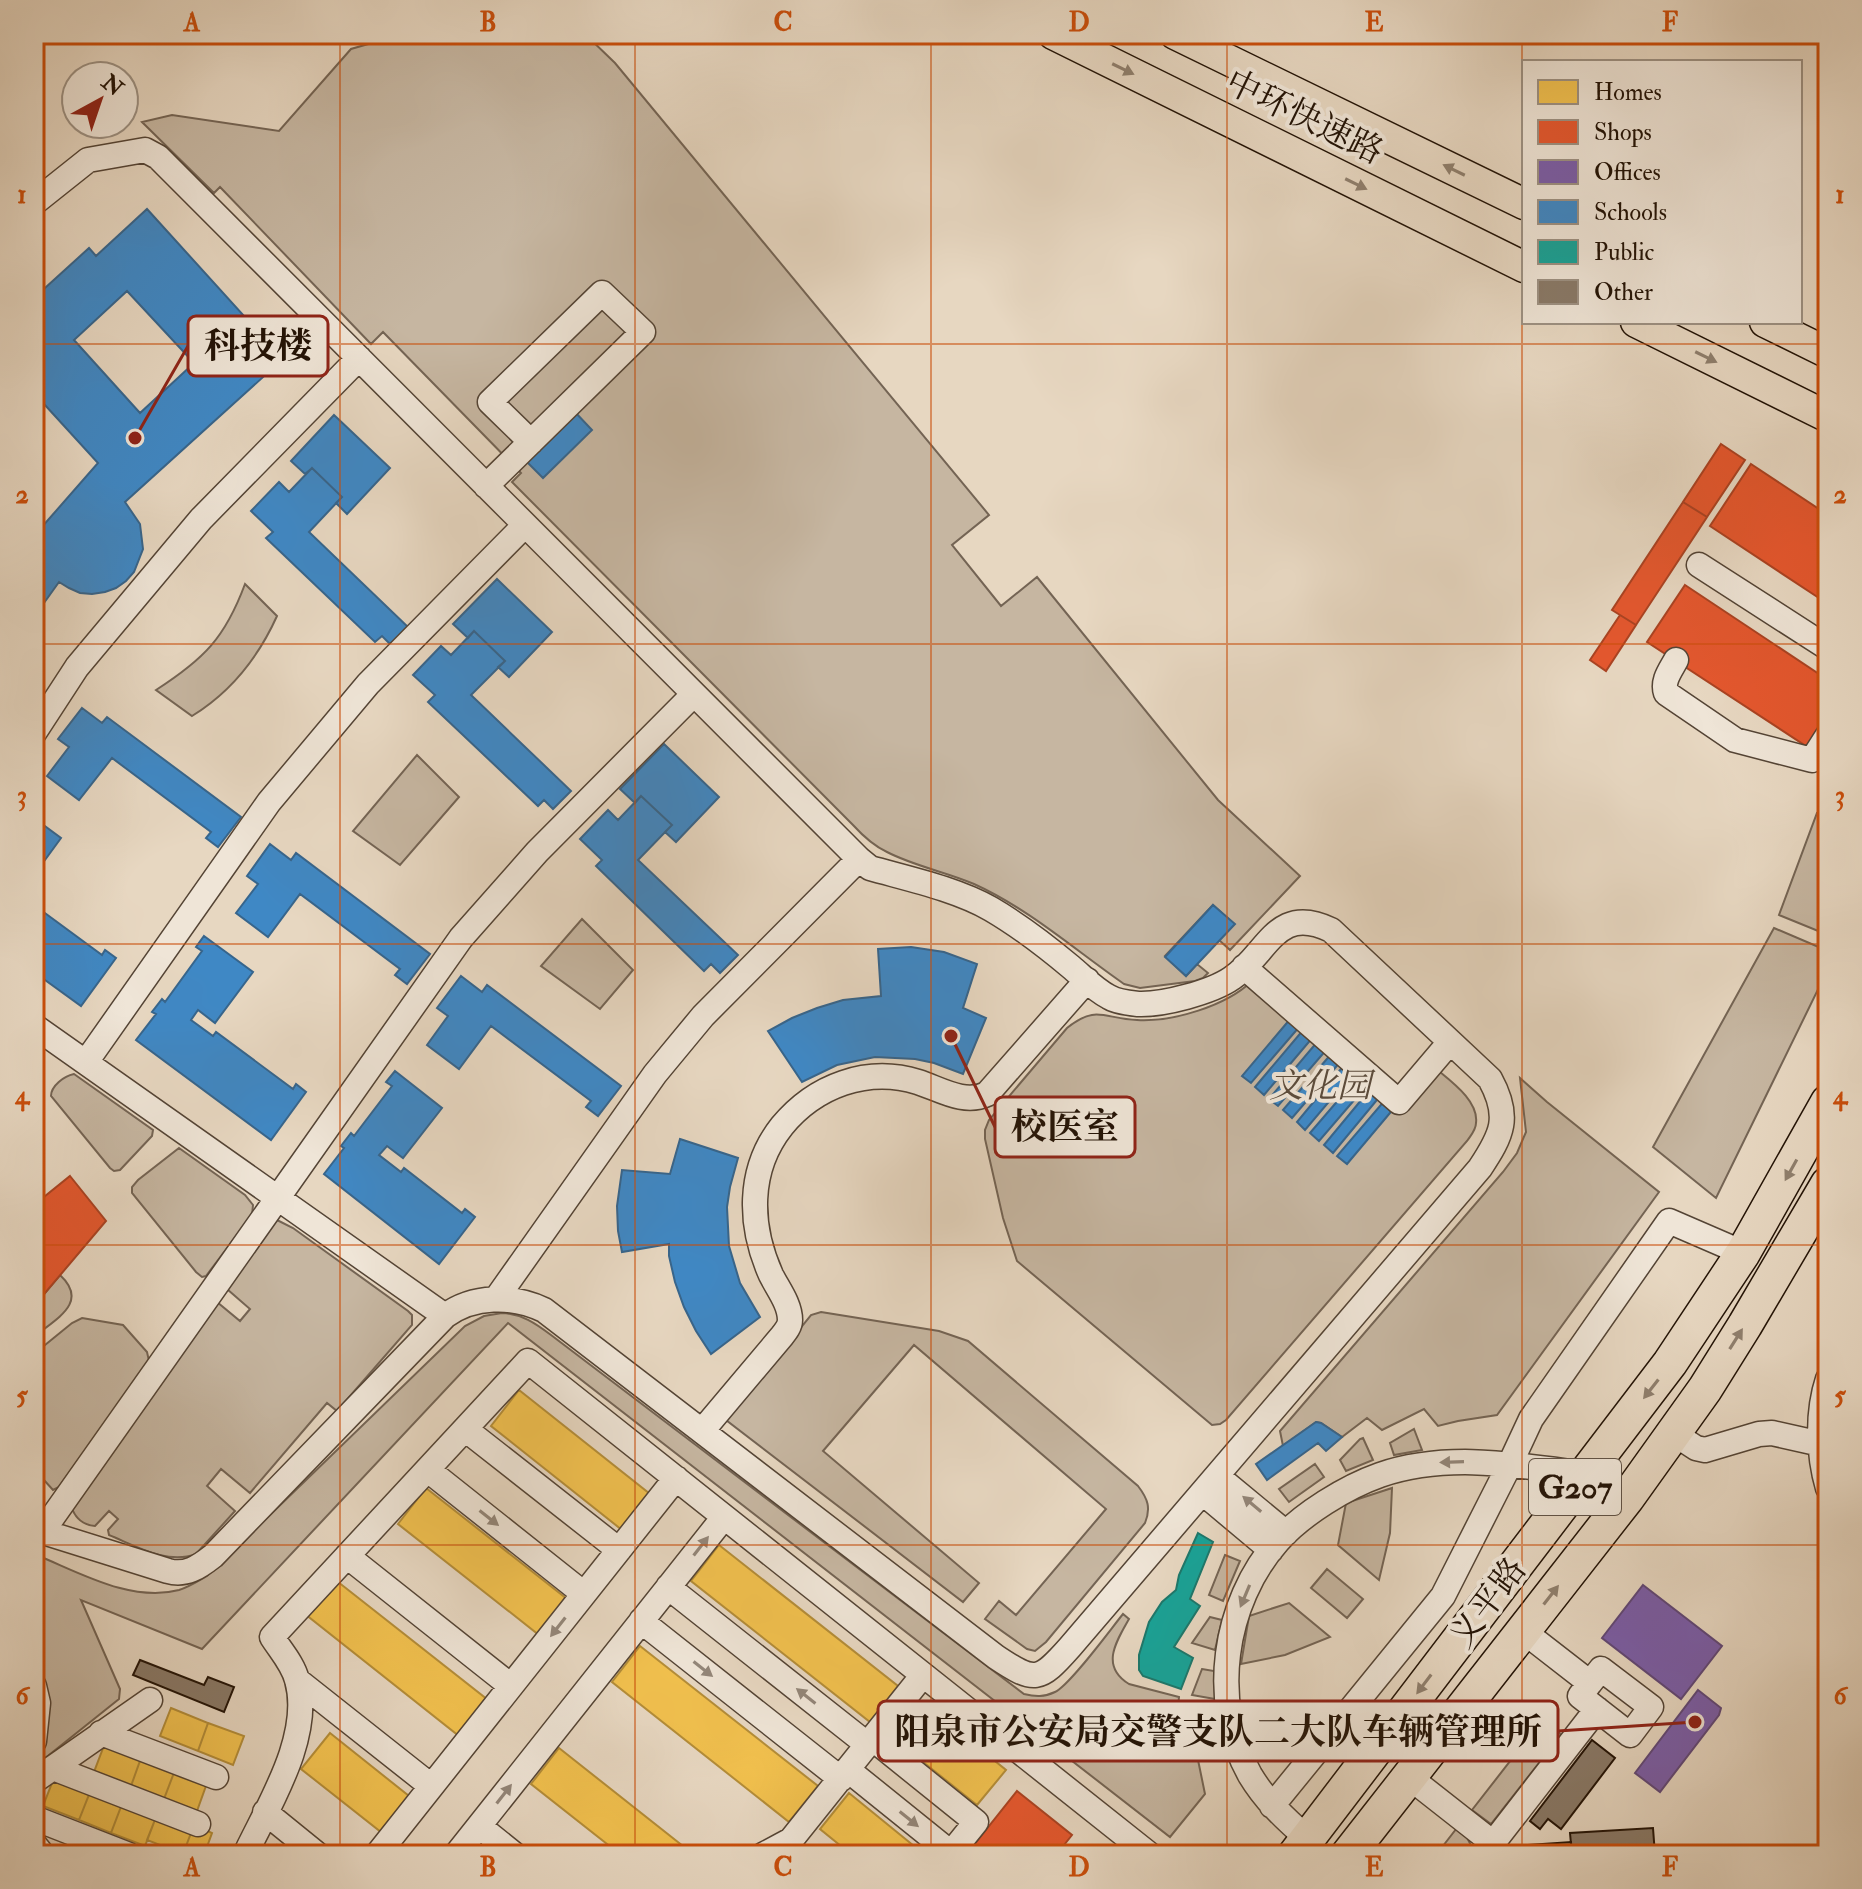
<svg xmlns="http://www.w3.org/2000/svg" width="1862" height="1889" font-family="'IM FELL Double Pica','Noto Serif SC',serif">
<rect width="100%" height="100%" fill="#e7d7c1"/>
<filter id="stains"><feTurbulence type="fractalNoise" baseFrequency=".0025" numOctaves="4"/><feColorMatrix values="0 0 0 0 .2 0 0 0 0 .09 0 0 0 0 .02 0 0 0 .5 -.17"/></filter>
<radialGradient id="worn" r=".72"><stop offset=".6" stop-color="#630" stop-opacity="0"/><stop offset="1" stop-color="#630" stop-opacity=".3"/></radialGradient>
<path fill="#c6b6a1" stroke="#746454" stroke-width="2" d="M403,34H585L615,63L989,515L952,545L1001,606L1037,577L1218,800L1300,876L1230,950L1219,940L1234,924L1213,905L1165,956L1186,976L1197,964L1208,973L1203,978L1195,981L1140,988L1124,984C1075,950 1029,909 974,884C946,872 914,866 887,852C874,846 863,836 853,825L512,482L521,473L383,332L371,344L220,187L214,193L142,122L172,115L279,131L351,49Z
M245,584L277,616C258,658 231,692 192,716L156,690C204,659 225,638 245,584Z
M417,755L459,797L400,865L353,831Z
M1817,813L1828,815V935L1779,915Z
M582,919L633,970L600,1009L541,966Z
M1774,928L1828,951V969L1716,1198L1653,1147Z
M1252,981L1407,1098L1434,1067C1449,1080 1479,1100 1476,1123C1476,1130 1471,1135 1467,1141L1226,1420L1220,1424L1212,1425L1017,1261L1003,1218L985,1139V1130L989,1120L1067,1028C1097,1004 1104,1019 1137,1020C1173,1022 1226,1006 1252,981Z
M74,1074L153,1130L152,1136L120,1170L114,1171L110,1168L51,1096C51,1086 64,1076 74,1074Z
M1520,1078L1547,1102L1659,1192L1497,1415L1458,1421L1438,1426L1424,1409L1382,1430L1367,1418L1342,1437L1321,1423L1316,1422L1283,1446L1280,1431L1503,1172L1517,1153L1526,1132Z
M179,1148L245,1195L253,1205L252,1215L206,1276L202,1277L196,1272L132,1193V1187L138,1180Z
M277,1220L293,1228L408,1311L412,1315V1325L337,1411L327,1403L250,1493L221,1469L207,1486L235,1511L196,1554C167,1565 136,1546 109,1535L108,1530L118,1519L109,1511L95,1526C82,1525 75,1518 71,1506L217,1302L240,1321L250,1309L227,1289L271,1221Z
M60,1275C90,1303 55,1319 34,1337V1306Z
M821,1312L939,1331L968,1341L1138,1486C1148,1499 1151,1508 1145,1523L1046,1642L1035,1651L1027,1649L985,1619L999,1601L1016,1615L1106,1509L914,1345L823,1451L979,1583L963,1602L726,1420L811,1315Z
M502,1313C522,1314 535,1323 551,1335L1024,1694C1036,1697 1044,1697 1055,1692C1070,1685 1110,1630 1123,1614L1129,1619C1116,1642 1100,1666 1129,1684L1179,1697L1178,1707L1193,1710L1197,1755L1205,1794L1170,1837L508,1323L202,1649L81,1600L120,1689L119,1699L34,1767V1554C77,1571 130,1603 179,1590C189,1587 198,1581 207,1576L465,1326L484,1316Z
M82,1318L123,1325L147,1352L149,1361L59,1487L53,1490L34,1469V1354L72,1323Z
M1414,1429L1422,1450L1394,1455L1390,1443Z
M1363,1438L1373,1460L1346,1471L1340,1460L1360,1439Z
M1315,1464L1324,1477L1289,1502L1279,1489Z
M1392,1488L1390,1533L1379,1580L1338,1545L1346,1503Z
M1225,1555L1240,1561L1223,1601L1209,1595Z
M1327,1569L1363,1599L1347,1618L1311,1588Z
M1289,1603L1330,1637L1285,1655L1241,1664L1249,1616Z
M1210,1617L1222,1620L1215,1650L1192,1643Z
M1202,1669L1214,1671L1215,1699L1192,1695Z
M1546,1715L1561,1735L1491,1824L1472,1810Z
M1460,1824L1476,1855H1436Z"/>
<path fill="#f2c14e" stroke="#b48d38" stroke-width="2" d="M519,1390L650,1494L622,1530L491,1426Z
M426,1488L567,1599L539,1635L398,1524Z
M719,1545L898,1686L870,1722L691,1581Z
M333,1578L488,1700L459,1736L305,1614Z
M640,1646L818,1786L789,1822L612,1682Z
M922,1702L1006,1770L977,1805L893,1738Z
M171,1708L208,1723L198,1751L160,1736Z
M208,1723L244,1736L233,1765L198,1751Z
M330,1733L414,1800L386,1836L301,1769Z
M105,1743L141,1758L131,1786L94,1772Z
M559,1748L693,1854V1855H621L531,1784Z
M141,1758L175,1770L164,1799L131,1786Z
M175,1770L207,1783L197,1811L164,1799Z
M54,1778L90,1792L79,1820L43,1806Z
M90,1792L122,1804L111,1833L79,1820Z
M849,1793L925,1855H852L820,1829Z
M122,1804L156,1817L145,1846L111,1833Z
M158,1812L194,1825L183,1854L147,1840Z
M194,1825L212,1833L204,1855L183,1854Z
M277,1845L289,1855H268Z"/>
<path fill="#e4572e" stroke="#aa4322" stroke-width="2" d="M1721,444L1745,460L1707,517L1683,502Z
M1751,464L1828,515V604L1710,526Z
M1683,502L1707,517L1636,625L1612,610Z
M1685,585L1828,680V719L1809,748L1647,642Z
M1620,615L1636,625L1606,671L1590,660Z
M70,1176L106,1221L34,1306V1205Z
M1017,1791L1072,1835L1056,1855H966Z"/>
<path fill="#7b5ea7" stroke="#614877" stroke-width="2" d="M1643,1585L1722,1646L1681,1699L1602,1638Z
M1698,1690L1721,1708L1719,1715L1660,1792L1635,1773Z"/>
<path fill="#3f88c5" stroke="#37658c" stroke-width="2" fill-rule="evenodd" d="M147,209L283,359L125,502L140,524L143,549L134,572L126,581L116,588L105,592L92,594L80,593L69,588L59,582L34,617V536L98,463L34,393V298L89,248L96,256ZM127,291L194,363L140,413L74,340Z
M574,411L592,430L543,478L525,460Z
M334,415L390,468L347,514L336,503L342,497L312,468L305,474L291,461Z
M312,468L342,497L309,532L408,627L391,645L382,636L375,642L266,538L273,532L251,511L279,482L289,492Z
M497,579L552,632L509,677L498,667L505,661L474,631L468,638L453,624Z
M474,631L505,661L471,695L571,791L553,809L544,800L538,806L428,702L435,695L413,675L441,646L451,655Z
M82,708L102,723L107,717L241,817L218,847L206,838L211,832L112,758L79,800L47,776L69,747L58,739Z
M664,744L719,797L676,842L665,832L672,825L641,796L635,803L620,789Z
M641,796L672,825L638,860L738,955L720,973L711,964L704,971L596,866L602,860L580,839L608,810L618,820Z
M34,818L61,838L34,875Z
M270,844L291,860L296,853L430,954L407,984L395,975L400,969L300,894L268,937L236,913L258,884L247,876Z
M34,905L102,955L105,950L116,958L81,1006L34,972Z
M1213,905L1235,924L1186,976L1165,957Z
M204,936L253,972L215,1023L198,1010L191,1020L213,1036L216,1032L293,1089L296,1084L306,1092L271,1140L136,1040L156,1014L152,1012L162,999L165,1002L202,951L196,947Z
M911,947L944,952L977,964L963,1008L986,1018L963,1074L934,1063L915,1059L875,1057L837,1065L802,1082L768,1031L792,1018L817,1008L843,1000L881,996L878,949Z
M461,976L482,992L487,985L621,1086L598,1116L586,1107L591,1101L491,1026L459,1069L427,1045L448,1016L437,1008Z
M1291,1018L1300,1026L1251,1083L1242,1076Z
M1304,1029L1313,1037L1264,1095L1255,1087Z
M1318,1041L1327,1049L1278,1106L1269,1099Z
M1332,1053L1341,1061L1292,1118L1283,1110Z
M1345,1064L1354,1072L1305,1130L1297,1122Z
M395,1071L442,1108L403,1158L387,1146L379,1155L401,1172L404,1168L462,1213L465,1209L475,1217L439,1264L324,1174L344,1148L341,1146L351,1133L354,1136L392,1086L386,1082Z
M1359,1076L1368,1084L1319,1141L1310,1133Z
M1372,1087L1381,1095L1333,1153L1324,1145Z
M1386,1099L1395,1107L1347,1164L1337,1156Z
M680,1139L738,1158L730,1187L727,1207L729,1246L740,1283L760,1317L711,1354L696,1331L684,1307L675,1282L669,1256V1244L622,1252L618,1231L617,1206L622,1170L670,1174Z
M1316,1422L1321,1423L1342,1437L1326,1451L1318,1443L1267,1480L1256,1464Z"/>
<path fill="#17a398" stroke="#1b786c" stroke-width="2" d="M1198,1533L1213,1542L1190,1599L1200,1606L1174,1647L1193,1658L1181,1689L1143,1676L1139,1670V1655L1149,1622L1162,1602L1176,1590L1179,1575Z"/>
<path fill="#897967" stroke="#231306" stroke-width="2" d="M140,1660L204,1685L208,1677L234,1687L224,1712L133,1675Z
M1592,1740L1615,1758L1561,1829L1548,1819L1540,1829L1530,1821Z
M1653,1828L1655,1855H1572L1570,1833Z
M1571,1842L1572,1855H1508L1515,1846Z"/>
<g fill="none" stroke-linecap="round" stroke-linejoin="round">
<g stroke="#544435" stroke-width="27">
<path id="minor" d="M34,203L88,160L145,150L158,157L859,859L870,868C909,879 956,889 991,909C1020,926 1046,946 1071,967C1083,977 1095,990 1109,997C1117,1002 1129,1003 1138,1004C1163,1005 1212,992 1232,978C1268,954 1276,903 1331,930L1490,1079C1511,1117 1502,1135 1480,1168L1070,1647C1039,1682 1035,1683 996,1657L544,1310C513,1295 473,1295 445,1316L213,1556C199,1567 186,1576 168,1571L34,1529
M486,486L643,332L602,293L490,402L531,442
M1699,565L1828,648
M1676,660C1670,671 1662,681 1666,693L1735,740L1812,760L1828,735
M34,733L77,667L201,519L359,358
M1244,967L1399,1102L1450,1042
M34,1026L445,1316
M86,1062L269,802L368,684L525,525
M496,1299L655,1074L703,1016L859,859
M1828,1379C1817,1412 1818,1454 1828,1488
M465,1429L619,1550
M702,1431L782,1336C786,1331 790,1326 790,1320C790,1304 778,1289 771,1275C749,1226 747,1170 782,1126C815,1086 867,1066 918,1082C940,1089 964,1105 987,1094L1087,980
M1673,1433L1696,1448L1705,1450L1759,1434L1772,1433L1821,1444
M428,1470L584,1594
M1217,1476L1286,1533
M1203,1493L1271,1550
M42,1532L461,938L537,852L694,694
M347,1556L511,1686
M668,1587L868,1745
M641,1621L841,1779
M1523,1631L1590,1683L1601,1669L1651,1707L1630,1735L1580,1696L1590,1683
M297,1680L431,1786
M34,1686L38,1703L34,1741
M101,1733L216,1777
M53,1768L198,1824
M848,1770L951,1853L976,1822L873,1739
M1409,1777L1493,1843L1597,1709
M34,1781L150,1700
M1272,1806L1443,1596L1510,1464L1531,1419L1669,1221L1743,1253
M265,1812L318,1855
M34,1818L129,1855
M479,1826L515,1855
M1307,1838C1285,1819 1265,1800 1250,1775C1209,1702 1223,1603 1278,1541C1302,1514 1346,1487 1380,1475C1447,1452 1517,1465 1585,1474
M34,1844L43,1855
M245,1855C268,1806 313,1736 297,1680C293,1664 281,1651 272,1637L528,1361L1150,1855
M377,1855L676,1478
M456,1855L724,1517
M763,1855L791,1840L923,1675
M1827,1855L1828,1854"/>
</g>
<g stroke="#231306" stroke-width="33">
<path id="major" d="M1053,34L1524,267
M1175,34L1524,204
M1636,322L1828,417
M1765,322L1828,353"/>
</g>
<g stroke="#231306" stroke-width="37">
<path id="highway" d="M1295,1855L1670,1363L1743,1253L1828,1102
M1348,1855L1627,1498L1705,1389L1745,1325L1828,1184"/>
</g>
<use href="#minor" stroke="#efe5d7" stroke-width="24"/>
<use href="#major" stroke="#e7d7c1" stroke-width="30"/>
<use href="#highway" stroke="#e7d7c1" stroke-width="34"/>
</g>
<defs><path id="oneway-solid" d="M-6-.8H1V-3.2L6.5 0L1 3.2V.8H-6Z" transform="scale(2)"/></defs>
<g fill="#8f7f6d">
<use href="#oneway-solid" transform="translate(1123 69) rotate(26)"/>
<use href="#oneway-solid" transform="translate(1454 170) rotate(-154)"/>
<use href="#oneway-solid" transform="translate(1356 184) rotate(26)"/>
<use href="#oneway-solid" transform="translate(1706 357) rotate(26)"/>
<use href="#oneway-solid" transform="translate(1791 1170) rotate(119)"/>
<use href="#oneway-solid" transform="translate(1736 1339) rotate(-58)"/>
<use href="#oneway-solid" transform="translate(1651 1389) rotate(128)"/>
<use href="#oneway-solid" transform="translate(1551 1595) rotate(-52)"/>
<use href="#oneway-solid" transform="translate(1424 1684) rotate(127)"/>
</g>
<g fill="#938679">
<use href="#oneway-solid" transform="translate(1452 1462) rotate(178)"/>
<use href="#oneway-solid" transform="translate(1252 1504) rotate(-140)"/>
<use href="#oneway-solid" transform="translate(489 1518) rotate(38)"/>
<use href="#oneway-solid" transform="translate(701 1546) rotate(-52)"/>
<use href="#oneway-solid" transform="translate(1245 1596) rotate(113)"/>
<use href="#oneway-solid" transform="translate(558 1627) rotate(128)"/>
<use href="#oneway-solid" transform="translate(703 1669) rotate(38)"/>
<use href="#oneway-solid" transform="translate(806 1696) rotate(-142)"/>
<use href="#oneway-solid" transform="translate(504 1794) rotate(-52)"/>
<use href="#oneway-solid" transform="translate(909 1819) rotate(39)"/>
</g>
<path fill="none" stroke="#ca4e0b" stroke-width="2" stroke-opacity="0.55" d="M340,34V1855M635,34V1855M931,34V1855M1227,34V1855M1522,34V1855M34,344H1828M34,644H1828M34,944H1828M34,1245H1828M34,1545H1828"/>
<g text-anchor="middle" stroke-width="8" stroke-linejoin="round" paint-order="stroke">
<rect fill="#efe5d7" stroke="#605245" stroke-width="2" x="1529" y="1459" width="92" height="56" rx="6"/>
<g font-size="32" font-weight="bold" fill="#231306">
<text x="1575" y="1498">G207</text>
</g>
<g font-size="34" fill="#231306" stroke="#efe5d7">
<text transform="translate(1305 116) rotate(26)" y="12">中环快速路</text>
<text transform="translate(1487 1602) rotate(-53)" y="12">义平路</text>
</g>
<g font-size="34" font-style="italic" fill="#5c4c3c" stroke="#efe5d7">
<text x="1320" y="1097">文化园</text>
</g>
</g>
<path fill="none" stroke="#8f2418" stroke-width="3" d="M135 438L188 346M951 1036L995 1127M1695 1722L1558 1731"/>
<g fill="#8f2418" stroke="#efe5d7" stroke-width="3">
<circle cx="135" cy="438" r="8"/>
<circle cx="951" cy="1036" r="8"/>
<circle cx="1695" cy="1722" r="8"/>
</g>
<g fill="#efe5d7" stroke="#8f2418" stroke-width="3">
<rect x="188" y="316" width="140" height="60" rx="8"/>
<rect x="995" y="1097" width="140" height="60" rx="8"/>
<rect x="878" y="1701" width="680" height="60" rx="8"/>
</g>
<g font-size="36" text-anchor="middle" font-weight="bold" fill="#231306">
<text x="258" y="358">科技楼</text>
<text x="1065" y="1139">校医室</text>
<text x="1218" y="1744">阳泉市公安局交警支队二大队车辆管理所</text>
</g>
<rect width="1862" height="1889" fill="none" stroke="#e7d7c1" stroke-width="88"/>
<rect x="1522" y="60" width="280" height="264" fill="#efe5d7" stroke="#9d9183" stroke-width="2"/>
<rect x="1538" y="80" width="40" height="24" fill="#f2c14e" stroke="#9d9183" stroke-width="2"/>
<text x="1594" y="100" font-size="24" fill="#231306">Homes</text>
<rect x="1538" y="120" width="40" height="24" fill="#e4572e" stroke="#9d9183" stroke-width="2"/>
<text x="1594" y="140" font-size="24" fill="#231306">Shops</text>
<rect x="1538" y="160" width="40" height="24" fill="#7b5ea7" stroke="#9d9183" stroke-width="2"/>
<text x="1594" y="180" font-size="24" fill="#231306">Offices</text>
<rect x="1538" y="200" width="40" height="24" fill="#3f88c5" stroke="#9d9183" stroke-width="2"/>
<text x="1594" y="220" font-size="24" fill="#231306">Schools</text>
<rect x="1538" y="240" width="40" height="24" fill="#17a398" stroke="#9d9183" stroke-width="2"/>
<text x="1594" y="260" font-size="24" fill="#231306">Public</text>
<rect x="1538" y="280" width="40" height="24" fill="#897967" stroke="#9d9183" stroke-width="2"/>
<text x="1594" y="300" font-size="24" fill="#231306">Other</text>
<g transform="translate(100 100) rotate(40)"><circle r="38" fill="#efe5d7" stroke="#9d9183" stroke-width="2"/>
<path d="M0-6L14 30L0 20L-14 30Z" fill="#8f2418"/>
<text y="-12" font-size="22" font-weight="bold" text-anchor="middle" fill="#231306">N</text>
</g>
<rect x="44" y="44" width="1774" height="1801" fill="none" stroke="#ca4e0b" stroke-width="3"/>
<g font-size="26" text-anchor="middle" font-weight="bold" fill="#ca4e0b">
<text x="192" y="31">A</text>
<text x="488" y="31">B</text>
<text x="783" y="31">C</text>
<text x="1079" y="31">D</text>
<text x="1374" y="31">E</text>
<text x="1670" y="31">F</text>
<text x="22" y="203">1</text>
<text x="1840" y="203">1</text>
<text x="22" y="503">2</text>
<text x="1840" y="503">2</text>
<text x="22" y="804">3</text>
<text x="1840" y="804">3</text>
<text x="22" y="1104">4</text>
<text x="1840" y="1104">4</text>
<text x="22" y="1404">5</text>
<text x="1840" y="1404">5</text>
<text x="22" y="1704">6</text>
<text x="1840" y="1704">6</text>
<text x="192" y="1876">A</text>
<text x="488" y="1876">B</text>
<text x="783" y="1876">C</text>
<text x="1079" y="1876">D</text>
<text x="1374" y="1876">E</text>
<text x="1670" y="1876">F</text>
</g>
<rect width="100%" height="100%" filter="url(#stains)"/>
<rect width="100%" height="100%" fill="url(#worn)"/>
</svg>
